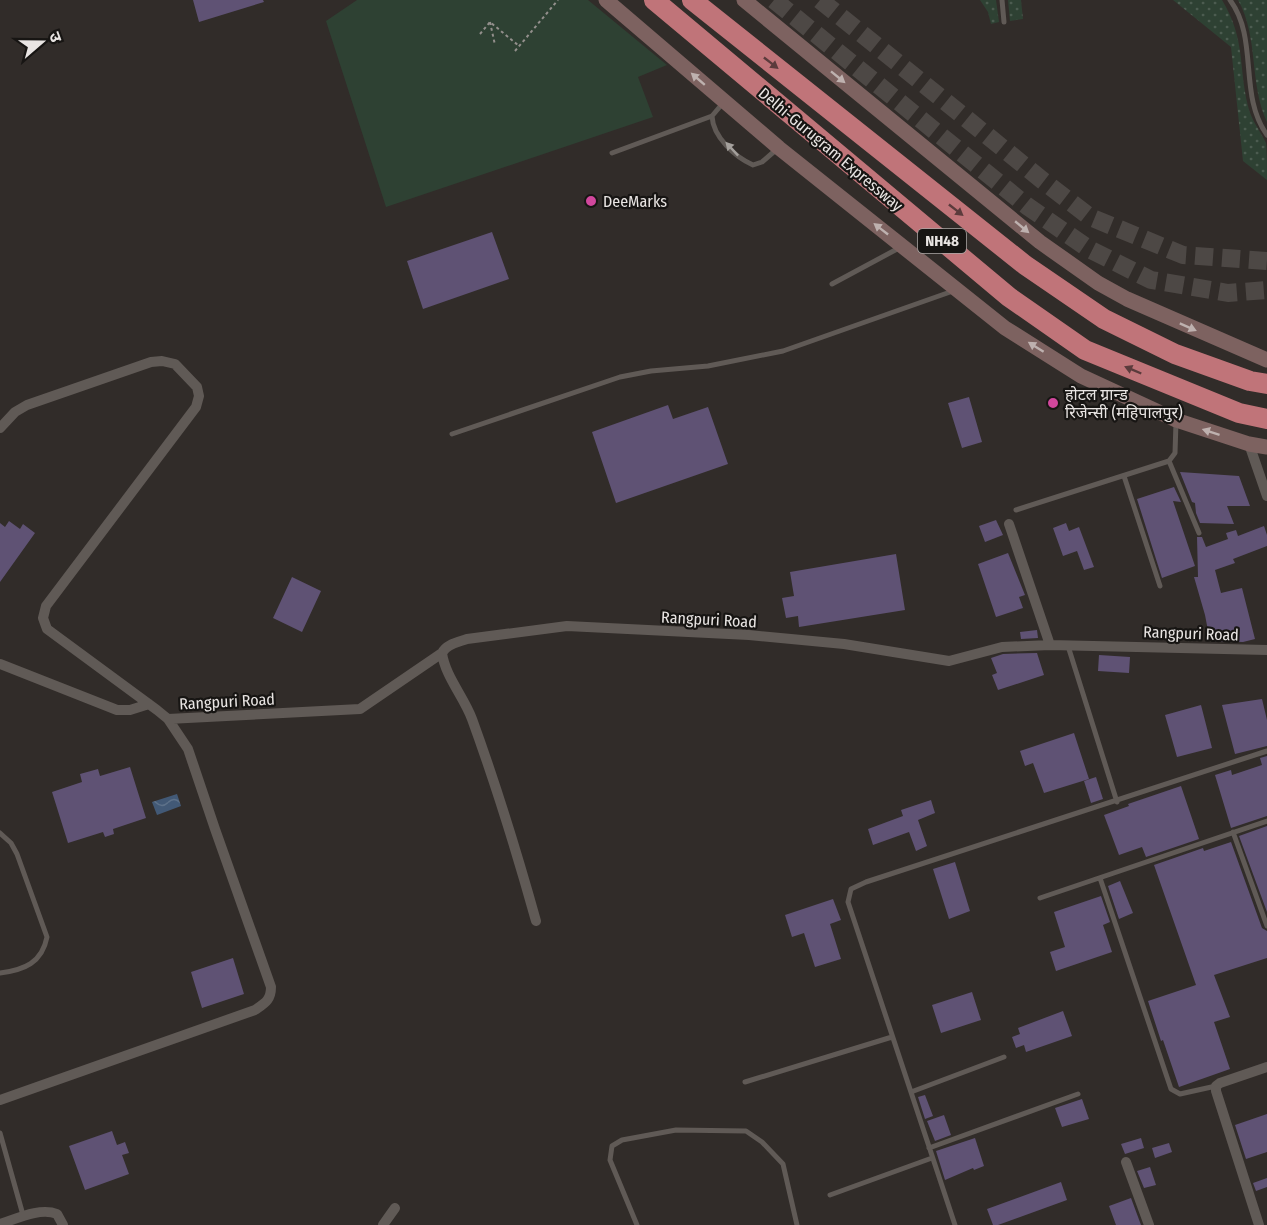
<svg xmlns="http://www.w3.org/2000/svg" width="1267" height="1225" font-family="'Fira Sans Condensed','Noto Sans Devanagari',sans-serif">
<defs>
<pattern id="grass-dots" width="8" height="8" patternUnits="userSpaceOnUse" patternTransform="scale(1.5)"><rect width="8" height="8" fill="#2e4133"/><path d="M2 2h.1M6 6h.1" fill="none" stroke="#4c5c50" stroke-width="1.8" stroke-linecap="round"/></pattern>
<pattern id="water-waves" width="16" height="10" patternUnits="userSpaceOnUse" patternTransform="scale(1.5)"><rect width="16" height="10" fill="#425976"/><path d="M0 5q4-4 8 0t8 0" fill="none" stroke="#5d7189"/></pattern>
</defs>
<rect width="100%" height="100%" fill="#312c29"/>
<path fill="url(#grass-dots)" d="M980,0H996L999,22L991,24L988,12Z
M1008,0H1021L1023,19L1010,21Z
M1173,0H1222C1246,40 1238,65 1248,106C1251,120 1260,130 1266,143C1267,152 1267,169 1267,180L1243,161L1231,47Z
M1238,0H1267V122C1249,84 1259,37 1238,0Z"/>
<path fill="#2e4133" d="M357,0H588L667,65L638,77L653,117L386,207L326,21Z"/>
<path fill="url(#water-waves)" d="M177,794L181,806L157,815L152,802Z"/>
<path fill="#5f5274" d="M193,0H263L264,2L199,22Z
M492,232L509,279L423,309L407,261Z
M969,397L982,442L962,448L948,403Z
M668,405L673,419L708,407L728,464L616,503L592,432Z
M1180,472L1239,476L1250,506H1227L1234,524L1200,523L1196,513L1195,503L1192,502Z
M1174,487L1181,502L1173,501L1195,566L1162,578L1137,499Z
M996,520L1003,535L985,542L979,526Z
M9,521L20,529L23,524L35,533L0,582V523L5,527Z
M1066,523L1069,531L1079,527L1094,567L1084,570L1077,551L1063,556L1053,528Z
M1264,526L1267,535V546L1233,559L1235,563L1215,570L1221,593L1242,588L1255,639L1243,642L1210,641L1205,615L1194,577H1198L1197,537H1202L1206,547L1228,539L1226,533L1236,530L1238,536Z
M1008,553L1025,595L1019,597L1023,608L996,617L978,564Z
M896,554L905,610L799,627L798,616L786,618L782,598L794,596L790,572Z
M292,577L321,591L302,632L273,618Z
M1037,630L1038,638L1021,639L1020,632Z
M1037,653L1044,675L998,690L992,675L997,673L991,658L1003,654Z
M1099,655L1130,657L1129,673L1098,671Z
M1262,699L1267,720V746L1235,754L1222,705Z
M1201,705L1212,748L1177,757L1165,715Z
M1074,733L1089,779L1044,793L1033,763L1025,766L1020,751Z
M1267,756V816L1231,828L1215,775L1231,770L1232,775L1262,765L1260,758Z
M130,767L146,818L113,829L114,834L105,837L103,832L68,843L52,792L82,782L80,774L98,769L100,776Z
M1096,777L1103,799L1091,803L1084,781Z
M1181,786L1199,839L1146,857L1142,847L1119,855L1104,815L1129,806L1128,804Z
M931,800L935,813L918,820L927,846L916,851L909,832L873,845L868,829L903,816L901,810Z
M1267,826V912L1239,836Z
M1231,842L1262,928L1267,931V958L1214,975L1230,1017L1214,1022L1230,1069L1179,1087L1163,1040L1161,1041L1148,1001L1196,985L1154,865L1203,848L1204,851Z
M955,862L970,911L949,919L933,869Z
M1120,881L1133,913L1119,919L1108,886Z
M1101,896L1110,922L1103,925L1112,952L1056,971L1050,952L1065,947L1054,912Z
M833,899L841,920L830,924L841,959L815,967L804,933L792,937L785,915Z
M233,958L244,994L202,1008L191,972Z
M972,992L981,1020L941,1033L932,1005Z
M1063,1011L1072,1036L1026,1052L1024,1045L1016,1048L1012,1037L1020,1034L1018,1028Z
M925,1095L933,1116L925,1119L918,1097Z
M1082,1099L1089,1119L1062,1127L1055,1108Z
M1267,1114V1152L1246,1159L1235,1125Z
M944,1115L951,1135L935,1141L927,1121Z
M112,1131L117,1145L125,1142L129,1153L122,1155L129,1174L85,1190L69,1146Z
M975,1138L984,1166L974,1170L973,1168L945,1180L936,1151Z
M1141,1138L1144,1148L1125,1154L1121,1144Z
M1169,1143L1172,1152L1155,1158L1152,1148Z
M1150,1167L1156,1185L1144,1188L1137,1171Z
M1267,1178V1187L1256,1191L1253,1183Z
M1061,1182L1067,1200L998,1225H993L987,1209Z
M1131,1198L1141,1225H1116L1109,1206Z"/>
<g fill="none" stroke-linecap="round" stroke-linejoin="round">
<path stroke="#4d4845" stroke-width="18" stroke-dasharray="18 9" stroke-linecap="butt" d="M774,0L1027,206L1089,249L1151,280L1228,293L1267,290
M820,0L1042,180L1090,217L1183,255L1267,261"/>
<path stroke="#938f8c" stroke-width="2" stroke-dasharray="3 3" stroke-linecap="butt" d="M490,22L495,45
M480,34L490,22L519,46
M515,51L558,0"/>
<path stroke="#605a56" stroke-width="5" d="M1002,0L1004,22
M1230,0C1259,39 1238,95 1267,135
M723,103L712,116C713,137 735,157 753,165L762,162L777,149
M612,153L712,116
M832,284L899,248
M452,434L620,377L651,371L708,366L783,351L953,291
M1169,461L1199,533
M1124,476L1160,586
M1016,510L1169,461L1175,453L1176,422
M1068,646L1117,802
M1233,832L1267,926
M0,833L11,843L17,854L47,937C42,963 24,970 0,973
M1100,878L1171,1089L1180,1094L1216,1086
M1040,898L1267,821
M745,1082L892,1037
M911,1092L1004,1057
M0,1133L23,1215
M929,1148L1078,1094
M830,1195L932,1158
M637,1225L610,1160L612,1146L622,1140L676,1130L746,1131L762,1142L783,1164L797,1225
M955,1225L848,902L851,889L866,882L1267,751"/>
<path stroke="#605a56" stroke-width="10" d="M0,428L15,412L27,405L151,362L162,361L175,364L197,387L199,396L196,407L46,606L43,618L47,629L157,710L168,719L188,749L215,829L271,987C271,1000 265,1003 255,1010L0,1100
M1249,444L1267,496
M1009,524L1050,645
M442,653C445,676 464,697 472,719C496,785 517,853 536,921
M0,664L117,710H130L149,704
M168,719L360,709L442,653C446,644 459,642 467,639L567,626L749,635L844,644L949,661L1002,647L1050,645L1267,650
M1126,1162L1149,1225
M0,1224C16,1219 40,1207 57,1214L63,1225
M383,1225L395,1208
M1259,1225L1216,1091V1086L1220,1083L1267,1067"/>
<path stroke="#7d6260" stroke-width="15" d="M606,0L779,148L1005,328L1081,376L1176,420L1249,444L1267,447
M744,0L1040,242L1098,283L1127,299L1267,360"/>
<path stroke="#c07479" stroke-width="20" d="M654,0L1009,297L1085,350L1239,413L1267,419
M692,0L1025,265L1104,319L1175,354L1250,381L1267,384"/>
</g>
<defs><path id="oneway-solid" d="M-6-.8H1V-3.2L6.5 0L1 3.2V.8H-6Z" transform="scale(1.5)"/></defs>
<g fill="#5b3b3c">
<use href="#oneway-solid" transform="translate(771 63) rotate(38)"/>
<use href="#oneway-solid" transform="translate(956 210) rotate(38)"/>
<use href="#oneway-solid" transform="translate(1133 370) rotate(-157)"/>
</g>
<g fill="#beb1af">
<use href="#oneway-solid" transform="translate(838 77) rotate(39)"/>
<use href="#oneway-solid" transform="translate(698 79) rotate(-139)"/>
<use href="#oneway-solid" transform="translate(1022 227) rotate(40)"/>
<use href="#oneway-solid" transform="translate(881 229) rotate(-142)"/>
<use href="#oneway-solid" transform="translate(1188 327) rotate(24)"/>
<use href="#oneway-solid" transform="translate(1036 347) rotate(-148)"/>
<use href="#oneway-solid" transform="translate(1211 432) rotate(-162)"/>
</g>
<use fill="#a4a09c" href="#oneway-solid" transform="translate(732 149) rotate(-133)"/>
<g fill="#d1479c" stroke="#171513" stroke-width="2">
<circle cx="591" cy="201" r="6"/>
<circle cx="1053" cy="403" r="6"/>
</g>
<g text-anchor="middle" stroke-width="4.5" stroke-linejoin="round" paint-order="stroke">
<rect fill="#171513" stroke="#aaa7a5" stroke-width="1.5" x="918" y="229" width="48" height="24" rx="4.5"/>
<g font-size="15" font-weight="bold" fill="#e9e5e3">
<text x="942" y="246">NH48</text>
</g>
<g font-size="16" fill="#e9e5e3" stroke="#171513">
<text transform="translate(831 149) rotate(40)" y="6">Delhi-Gurugram Expressway</text>
<text transform="translate(709 619) rotate(3)" y="6">Rangpuri Road</text>
<text transform="translate(1191 633) rotate(2)" y="6">Rangpuri Road</text>
<text transform="translate(227 701) rotate(-3)" y="6">Rangpuri Road</text>
</g>
<g font-size="16" fill="#e9e5e3" stroke="#171513" text-anchor="start">
<text x="603" y="207">DeeMarks</text>
<text x="1065" y="400">होटल ग्रान्ड<tspan x="1065" dy="18">रिजेन्सी (महिपालपुर)</tspan></text>
</g>
</g>
<g transform="translate(42 42) rotate(70)" stroke="#171513" stroke-width="4.5" paint-order="stroke">
<path d="M0-4.5L10 22L0 15L-10 22Z" fill="#e9e5e3"/>
<text y="-9" font-size="16" font-weight="bold" text-anchor="middle" fill="#e9e5e3">उ</text>
</g>
</svg>
